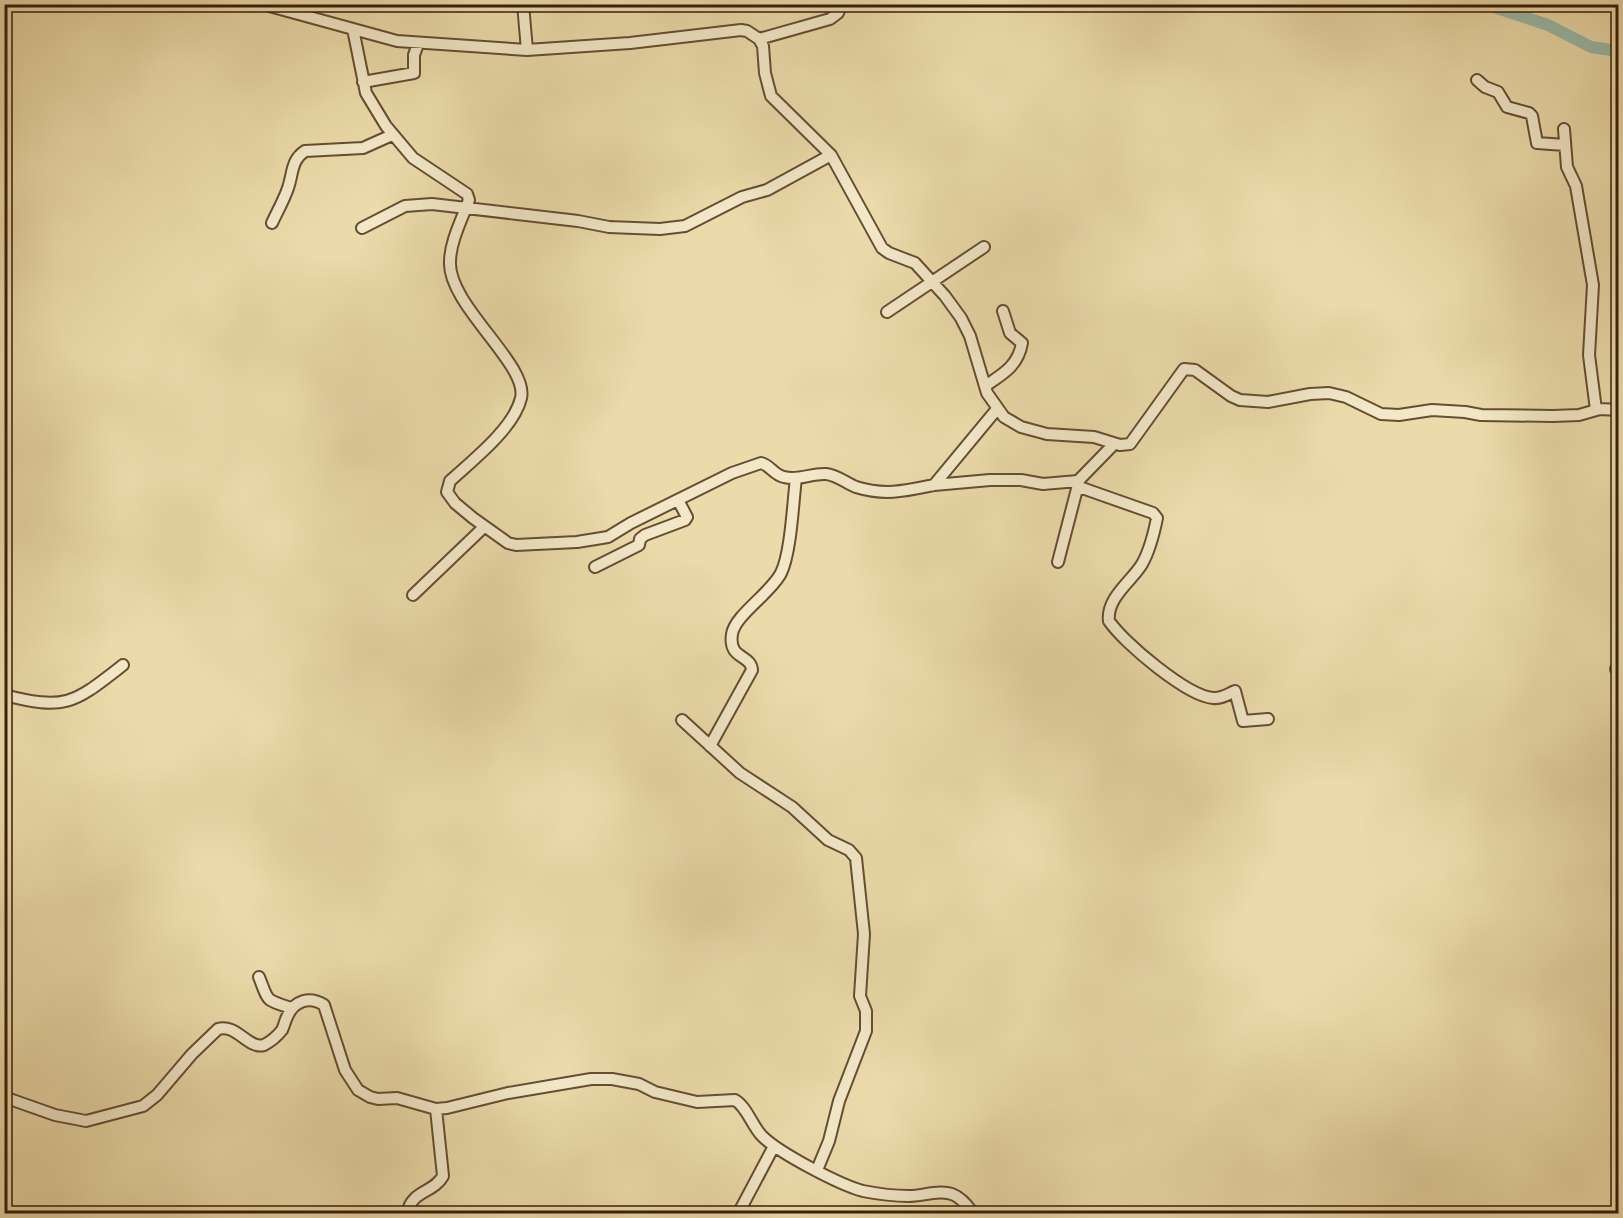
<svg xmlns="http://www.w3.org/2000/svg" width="1623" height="1218" font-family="'Libre Bodoni',serif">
<rect width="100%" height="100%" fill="#ebdbaa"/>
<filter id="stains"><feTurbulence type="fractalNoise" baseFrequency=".00333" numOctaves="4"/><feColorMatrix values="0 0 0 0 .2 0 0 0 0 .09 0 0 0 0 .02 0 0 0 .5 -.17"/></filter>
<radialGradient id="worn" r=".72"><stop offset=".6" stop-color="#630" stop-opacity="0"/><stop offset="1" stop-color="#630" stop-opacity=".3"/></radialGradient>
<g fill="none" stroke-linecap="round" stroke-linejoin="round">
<path stroke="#98bba9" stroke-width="12" d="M1485,4L1548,25L1591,47L1618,51"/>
<g stroke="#664d34" stroke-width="14">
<path id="minor" d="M262,4L397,41L527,50L630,43L741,30L747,31L759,39L763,46L765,73L771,96L831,155L882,248L889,253L915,263L945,296L961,318L970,336L987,393L1004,417L1021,427L1047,434L1094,437L1120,445L1130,444L1184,369L1195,370L1231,396L1240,400L1268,402L1310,394L1329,393L1346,397L1381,414L1399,415L1432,410L1465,412L1481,415L1553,416L1579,415L1600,409L1618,410
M523,4L527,50
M353,29L366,93L386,126L413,158L467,194L469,200C462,219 450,242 450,262C448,305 529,365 521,398C514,428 473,460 450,481L447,492L455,503L473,518L508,543L516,545L577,542L608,537L631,523L732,473L761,463C770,465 774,475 784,477C798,481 812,473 826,474C837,475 846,483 856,487C885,496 905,491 934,485L997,409
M759,39L830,19L838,13L842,4
M1477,80L1485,87L1498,92L1507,107L1529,113L1532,116L1537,143L1565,145
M363,82L414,73V55L418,44
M1564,129L1567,167L1576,186L1593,285L1589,355L1596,410
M272,223C277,212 284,200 288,188C293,174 291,160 305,151L363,148L392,135
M362,228L405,206L432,204L578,221L609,227L660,229L685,226L742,197L767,190L831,155
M887,312L984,247
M985,386C1003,374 1018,366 1022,343L1010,333L1003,311
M1114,444L1079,480L1078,485L1082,488L1153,513L1157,518C1154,533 1150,550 1142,564C1132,581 1106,598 1109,621C1124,643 1187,696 1213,698C1222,699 1228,694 1235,691L1243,721L1268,719
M934,485L990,480H1021L1043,484L1078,481
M1058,562L1078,485
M595,567L639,545L640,539L645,535L685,520L687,517L678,500
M413,595L484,527
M1616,669L1618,667
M4,695C67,711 74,703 123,665
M682,720L740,773L792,807L828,840L849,850L856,858L864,934L860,996L866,1011V1031L839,1101L829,1141L817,1170
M710,746L752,670C751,654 728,660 732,634C735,615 771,593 781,573C791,553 793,502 796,478
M259,977C269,1002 264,999 291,1008
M4,1097L55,1115L86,1121L143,1106L157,1095L192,1054L218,1029C236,1023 249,1050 264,1045C270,1042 278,1035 282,1030C284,1026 285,1021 287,1017C294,1000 310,996 324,1005L345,1070L358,1090L370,1097L378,1099L397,1098L436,1109L447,1108L508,1093L591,1079H612L639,1084L655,1092L697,1102L735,1100C747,1107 752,1126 762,1136C779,1153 840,1185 863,1191C878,1194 893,1196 909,1196C923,1196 941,1189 954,1195C962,1198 968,1207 974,1214
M407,1214C412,1189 433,1194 443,1176L436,1109
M738,1214L774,1146"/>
</g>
<use href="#minor" stroke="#f2e8c8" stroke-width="10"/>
</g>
<rect width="1623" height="1218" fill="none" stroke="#ebdbaa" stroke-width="24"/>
<rect x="6" y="6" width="1611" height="1206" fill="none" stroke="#391e0c" stroke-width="3"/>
<rect x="12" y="12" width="1599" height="1194" fill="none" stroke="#391e0c" stroke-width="1.5"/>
<rect width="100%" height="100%" filter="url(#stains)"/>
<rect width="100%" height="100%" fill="url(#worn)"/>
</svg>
